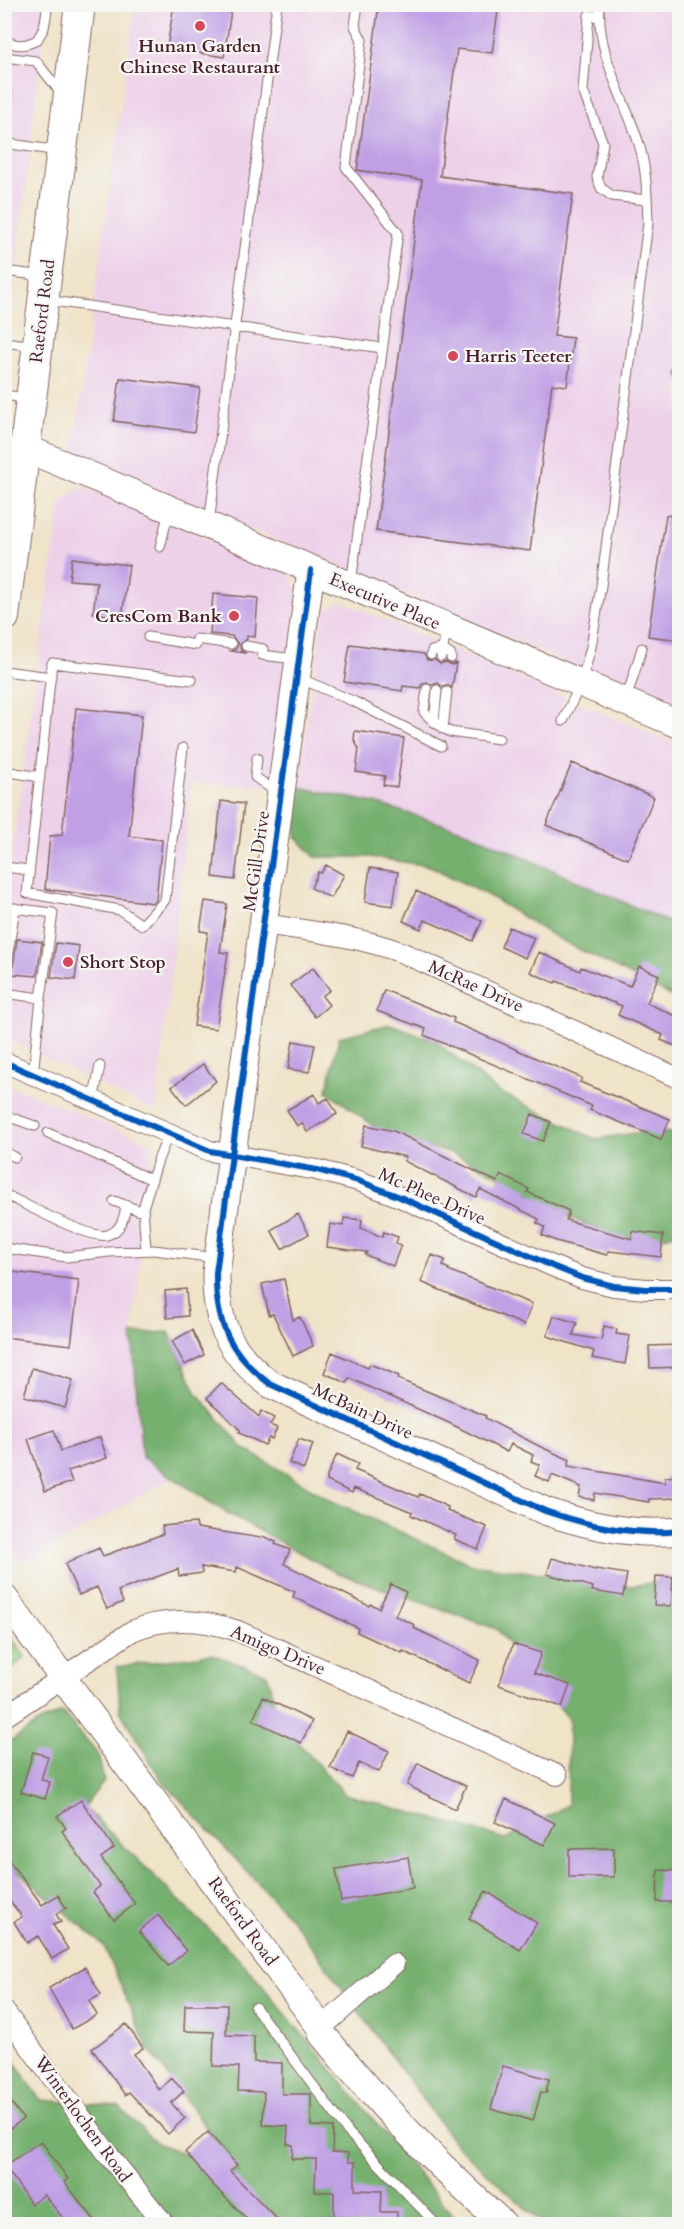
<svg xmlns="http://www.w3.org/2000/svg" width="684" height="2229" font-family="Cardo,serif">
<rect width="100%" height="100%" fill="#f6f6f2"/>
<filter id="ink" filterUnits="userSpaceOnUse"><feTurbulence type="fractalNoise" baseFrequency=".0167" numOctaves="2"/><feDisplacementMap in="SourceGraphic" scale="12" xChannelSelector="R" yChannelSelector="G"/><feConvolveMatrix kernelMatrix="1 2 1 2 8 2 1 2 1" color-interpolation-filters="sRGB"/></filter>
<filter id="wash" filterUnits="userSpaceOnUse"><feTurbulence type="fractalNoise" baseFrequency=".008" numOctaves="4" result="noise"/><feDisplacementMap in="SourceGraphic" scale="24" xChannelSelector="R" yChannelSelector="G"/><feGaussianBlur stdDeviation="1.35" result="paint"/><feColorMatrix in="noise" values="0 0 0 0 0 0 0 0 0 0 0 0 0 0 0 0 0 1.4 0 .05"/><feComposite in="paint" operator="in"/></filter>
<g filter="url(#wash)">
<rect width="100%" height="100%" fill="#efe3c8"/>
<path fill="#edd1e9" d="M5,5H47L5,363Z
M135,5H679V707L563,661L73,454Z
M83,486L289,573L298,591L274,786L191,783L156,1112L5,1038V901L61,500Z
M341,601L666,740L679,743V927L468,832L375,803L298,787L323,613Z
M4,1083L153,1144L132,1334L138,1404L220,1449L24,1564L4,1535Z"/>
<path fill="#93cc7f" stroke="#6e7655" stroke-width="1.5" d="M5,1628L25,1657L5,1674H4Z"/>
<path fill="#76b06e" stroke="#60684c" stroke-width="1.5" d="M298,787L375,803L468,832L679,927V1000L557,938L489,896L430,866L370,857H315L296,837Z
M390,1024L434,1040L499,1092L595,1139L642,1132L680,1133L679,1233L636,1244L560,1214L511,1181L454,1154L387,1136L327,1091L339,1037Z
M169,1332L196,1392L243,1448L330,1500L471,1564L631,1586L679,1579V2224H543L455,2144L294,1922L160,1778L120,1711L117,1667L212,1654L267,1674L280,1723L345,1794L506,1839L568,1805L569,1719L497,1629L335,1572L222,1510L142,1457L132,1334Z
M62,1712L98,1754L104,1781L84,1807L245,1965L460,2224H5L4,2047L41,2100L118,2106L156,2143L239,2173L147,2047L104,1946L14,1868L5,1854V1745L40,1722Z"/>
<g id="blocks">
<path fill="#c0a0e5" d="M174,4H232L224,57L167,48Z
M379,4H499L492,53L457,49L440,176L573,194L554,336L573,338L567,386L552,384L530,551L376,531L422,180L357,170Z
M120,378L200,388L194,432L114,421Z
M666,515L680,517V640L648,636Z
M72,558L129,565L122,617L93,613L97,582L69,580Z
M213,594L258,598L255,637L247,636V639L240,644L241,651L246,653L231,651L236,649L238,644L232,636L210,634Z
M350,644L424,654L427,660H435L440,664L446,662L452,665L456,663L452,688L448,685L443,687L438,683L432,685L427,682L422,684L420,688L403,686L402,691L344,682Z
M76,708L142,715L129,836L162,840L156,900L153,903L45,889L50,836L62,835Z
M355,731L404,738L397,787L383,785L385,776L356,772L359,749L354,740Z
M572,763L654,797L628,859L546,825Z
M221,801L244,804L235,880L213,877Z
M326,865L344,875L331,898L311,888L318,872L321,873Z
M370,868L398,872L393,906L365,902Z
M416,891L482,921L473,941L425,920L421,929L403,921Z
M205,901L227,904L220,952L228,953L216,1029L194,1026L208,932L200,931Z
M509,927L534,938L525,958L501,947Z
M17,939L42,942L37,976L12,974Z
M56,943L79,946L75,980L51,977Z
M539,952L580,971L581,967L630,986L639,966L659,975L647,1003L680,1018V1048L661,1040L663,1035L618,1015L622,1006L556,981L555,983L530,972Z
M313,968L330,990L322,996L329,1005L315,1017L290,985Z
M384,990L454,1018L453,1022L582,1078L580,1082L670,1119L661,1139L590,1110L592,1106L424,1035L426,1029L377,1011Z
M293,1041L315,1045L309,1072L288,1069Z
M203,1064L216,1081L186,1105L172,1087Z
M314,1094L319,1103L328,1098L337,1114L307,1132L302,1123L297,1126L287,1110Z
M532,1114L551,1122L543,1141L524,1134Z
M366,1125L394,1131L497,1182L501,1175L529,1189L527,1192L569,1211L566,1220L632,1239V1231L663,1235L661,1257L609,1251L607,1255L556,1241L542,1235L545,1227L537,1223L539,1219L480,1189L476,1197L404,1161L406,1157L361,1146Z
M298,1214L309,1234L282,1249L271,1230Z
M344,1218L362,1220L361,1228L382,1237L384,1232L398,1237L396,1243L401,1245L393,1266L365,1255L367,1252L327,1247L330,1224L343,1226Z
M432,1255L445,1260L443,1266L449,1269L448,1270L532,1304L524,1325L421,1282Z
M4,1271L79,1280L71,1345L4,1337Z
M284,1279L293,1320L300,1317L313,1346L293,1356L273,1314L269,1315L262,1284Z
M186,1289L188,1316L167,1318L165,1291Z
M554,1316L577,1323L573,1335L601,1340L604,1326L617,1329L616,1334L630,1336L625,1364L592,1358L594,1351L547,1336Z
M192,1330L204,1355L185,1365L172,1341Z
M680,1345V1367L650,1368L649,1346Z
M332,1352L368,1368L370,1364L399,1376L398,1379L486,1416L485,1418L541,1447L570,1460L568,1466L665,1483V1477L680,1476V1498L649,1499V1502L595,1493L594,1500L579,1497L581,1487L552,1475L549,1482L535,1476L540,1465L531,1461L533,1455L511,1444L507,1452L449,1423L349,1378L347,1383L324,1373Z
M32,1368L73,1380L65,1408L24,1396Z
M221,1383L259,1417L261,1411L274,1418L270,1425L277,1428L272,1439L269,1438L265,1445L239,1433L240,1430L207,1398Z
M54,1430L61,1451L100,1437L107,1458L68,1471L72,1482L45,1491L28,1439Z
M299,1439L313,1444L304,1469L289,1463Z
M337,1454L358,1464L355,1470L418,1497L420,1494L448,1507L447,1511L487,1527L478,1549L454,1539L456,1535L411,1515L412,1512L354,1488L352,1493L327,1481V1476Z
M196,1523L197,1528L261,1538L262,1536L276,1542L275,1544L290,1550L284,1564L369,1606L370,1604L379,1608L391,1584L406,1592L395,1616L415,1625L414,1628L480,1660L469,1683L403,1651L402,1653L357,1632L358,1628L293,1597L295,1592L237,1567L236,1572L201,1567L202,1573L179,1576L178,1569L118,1591L123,1602L107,1609L97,1587L79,1595L65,1564L99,1548L103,1556L163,1534L162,1526Z
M552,1558L595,1570L596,1569L627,1574L623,1596L592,1591L593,1587L547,1574Z
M656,1576L673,1577L671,1606L654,1605Z
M513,1644L541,1653L534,1673L570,1685L562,1707L499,1685Z
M263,1697L312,1721L301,1743L253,1720Z
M347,1731L389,1751L379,1772L359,1763L352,1778L330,1768Z
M33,1752L48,1756L41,1780L50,1782L45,1799L21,1792Z
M418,1763L466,1786L455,1809L407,1785Z
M506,1799L555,1823L544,1845L495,1822Z
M81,1800L114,1848L101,1858L135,1904L114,1920L93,1892L100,1886L62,1831L66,1828L57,1816Z
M614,1848V1877H569V1849Z
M4,1854L42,1905L58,1895L66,1908L56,1914L61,1922L53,1925L68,1949L52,1959L38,1936L27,1943L14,1922L22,1917L4,1893Z
M408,1857L413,1888L341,1901L336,1869Z
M658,1870L680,1871V1902H657Z
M486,1891L537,1923L520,1950L469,1918Z
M158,1915L186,1951L168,1966L139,1931Z
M85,1967L101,1995L89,2001L97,2015L72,2029L49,1988Z
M185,2005H227L226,2035L254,2036V2062L282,2063V2094H311V2126L333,2127L332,2152L348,2153V2162H355V2190L382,2191L381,2212H397V2224H334V2192H315L316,2159H292L293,2145L287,2144L288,2126L263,2125L264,2092L238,2091L239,2067L213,2066L214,2032L184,2031Z
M126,2024L143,2048L134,2054L159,2090L171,2078L184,2091L171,2103L185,2118L168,2134L129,2092L125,2095L92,2049Z
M503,2066L549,2079L546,2093L541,2092L533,2121L491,2109Z
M4,2092L23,2119L4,2133Z
M208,2132L237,2165L230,2171L282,2224H252L213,2185L185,2152Z
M41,2141L68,2179L64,2182L98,2224H68L44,2195L31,2204L5,2166Z"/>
</g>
</g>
<g filter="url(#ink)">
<use href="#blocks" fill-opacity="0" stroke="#846462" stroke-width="1.5"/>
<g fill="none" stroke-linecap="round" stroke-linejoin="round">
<g stroke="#846462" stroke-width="11">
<path id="lane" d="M599,17L589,15L583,91L603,143L597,177L601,188L612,196L647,200
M4,39C16,47 25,46 37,40L44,28L48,4
M4,57L36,61L61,93
M4,106L7,92
M4,143L59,151
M4,271L44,276
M46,300L382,348
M4,342L35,346
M680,347L675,371L680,377
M4,395L26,398
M4,458L21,460
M209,523L277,4
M160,547L169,511
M351,584L398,233L346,167L362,40L355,26L358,4
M148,637L196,645
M197,639L231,644
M246,646L263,649
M262,655L295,659
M431,655L432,651L442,649L451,655V658
M441,657L447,629
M4,671L51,677
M299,678L355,702L441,746
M427,689L424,712L434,722L450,732L499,739
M626,700L642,648
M563,721L581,683L591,647L601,586L648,223C647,195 647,168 638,141C624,97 596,53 600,4
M434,722L437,690
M443,729L447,692
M183,748L165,900L142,925L120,910L27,893L52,663L192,680
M257,758L255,777L276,792
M4,771L40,777
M4,867L29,870
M4,907L53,913L41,998L4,993
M4,978L15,908
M33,1075L41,998
M93,1101L100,1066
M4,1115L35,1126
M48,1133L152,1180
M4,1152L15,1157
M4,1194C23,1203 90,1240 107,1235C121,1231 124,1219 126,1206
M114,1201L143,1212
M4,1248L66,1257L109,1252L154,1250L216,1258
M146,1250L143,1208L158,1160L169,1133
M255,2007L348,2132L436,2224"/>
</g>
<g stroke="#846462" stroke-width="22">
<path id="street" d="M263,924C311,931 357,936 403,953L680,1079
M4,1062L210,1151L317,1170L359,1181L400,1197L552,1266L582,1278L614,1286L646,1289H680
M4,1717L132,1631C167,1616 202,1619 238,1631L557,1775
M4,2011L110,2157L164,2224
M321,2028L394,1964"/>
</g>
<g stroke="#846462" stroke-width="29">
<path id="secondary" d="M25,448L680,725
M311,570L216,1273C215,1323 230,1354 270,1384L545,1511C588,1526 633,1536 680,1531
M4,1598L321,2028L322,2034C378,2103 437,2165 503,2224"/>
</g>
<g stroke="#846462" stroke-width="32">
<path id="primary" d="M4,617L80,4"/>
</g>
<use href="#lane" stroke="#fff" stroke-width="9"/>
<use href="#street" stroke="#fff" stroke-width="20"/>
<use href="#secondary" stroke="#fff" stroke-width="27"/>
<use href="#primary" stroke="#fff" stroke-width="30"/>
<g stroke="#f6f6f2" stroke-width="10">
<path id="cycleway" d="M311,570L216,1273C215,1323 230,1354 270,1384L545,1511C588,1526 633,1536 680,1531
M4,1062L210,1151L317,1170L359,1181L400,1197L552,1266L582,1278L614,1286L646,1289H680"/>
</g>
<use href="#cycleway" stroke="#0057b8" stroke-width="6"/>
</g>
</g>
<g fill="#d1495b" stroke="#f6f6f2" stroke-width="2">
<circle cx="200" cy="26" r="6"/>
<circle cx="453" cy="356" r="6"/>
<circle cx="234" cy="616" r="6"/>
<circle cx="68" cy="962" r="6"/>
</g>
<g text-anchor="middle" stroke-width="4.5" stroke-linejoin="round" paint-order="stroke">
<g font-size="18" font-weight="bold" fill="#4a1f2b" stroke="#f6f6f2" text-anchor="start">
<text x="200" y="52" text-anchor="middle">Hunan Garden<tspan x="200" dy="21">Chinese Restaurant</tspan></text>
<text x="465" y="362">Harris Teeter</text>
<text x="222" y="622" text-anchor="end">CresCom Bank</text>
<text x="80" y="968">Short Stop</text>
</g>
<g font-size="18" fill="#4a1f2b" stroke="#f6f6f2">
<text transform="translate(42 311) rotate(-83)" y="6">Raeford Road</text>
<text transform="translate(385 601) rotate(23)" y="6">Executive Place</text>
<text transform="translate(256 861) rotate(-82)" y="6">McGill Drive</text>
<text transform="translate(476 986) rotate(24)" y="6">McRae Drive</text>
<text transform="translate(432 1196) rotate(24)" y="6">Mc Phee Drive</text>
<text transform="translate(363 1411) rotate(25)" y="6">McBain Drive</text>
<text transform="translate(278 1650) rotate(23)" y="6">Amigo Drive</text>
<text transform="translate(243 1921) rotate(54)" y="6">Raeford Road</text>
<text transform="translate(83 2119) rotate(54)" y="6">Winterlochen Road</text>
</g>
</g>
<rect width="684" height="2229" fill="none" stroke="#f6f6f2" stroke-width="24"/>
</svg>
